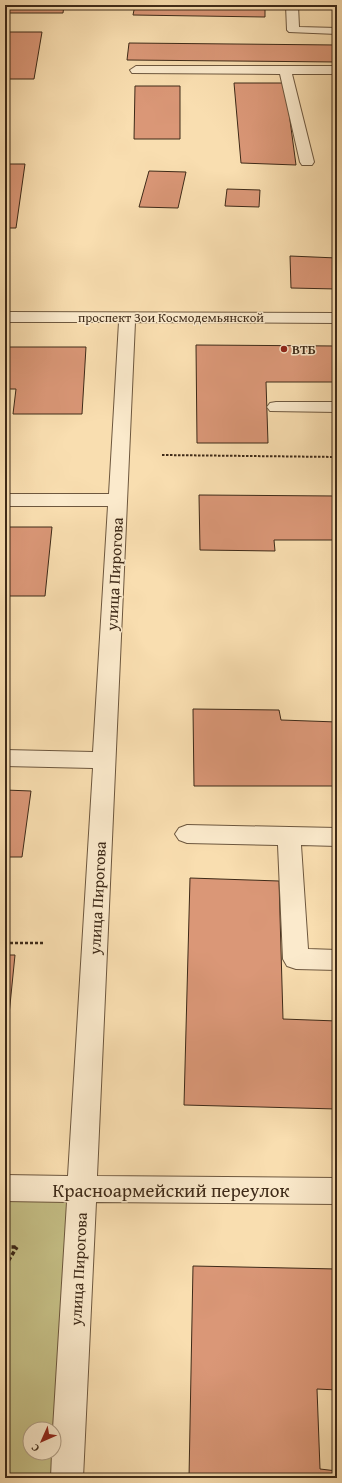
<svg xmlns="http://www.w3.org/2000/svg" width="342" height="1483" font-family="'Gentium Book Plus',serif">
<rect width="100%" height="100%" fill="#f9deb0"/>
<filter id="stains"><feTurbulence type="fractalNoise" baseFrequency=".005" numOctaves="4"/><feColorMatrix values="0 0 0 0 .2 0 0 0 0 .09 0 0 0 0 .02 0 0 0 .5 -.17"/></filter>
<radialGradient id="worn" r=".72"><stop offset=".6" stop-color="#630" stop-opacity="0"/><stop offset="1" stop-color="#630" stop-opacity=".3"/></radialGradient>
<path fill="#c5bf86" stroke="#82744f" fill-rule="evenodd" d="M5,1192L79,1193L63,1478H5ZM30,1429H54V1453H30Z"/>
<path fill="#da9777" stroke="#3e2a18" d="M5,5H64L63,13H5Z
M135,5H265V17L133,15Z
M5,32H42L34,79H5Z
M129,43L337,45V62L127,60Z
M234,83H285L296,165L241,163Z
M135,86H180V139H134Z
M5,164H25L16,228H5Z
M149,171L186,172L178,208L139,207Z
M227,189L260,190L259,207L225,206Z
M290,256L337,258V289L291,288Z
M196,345L337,346V382H266L268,443H197Z
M5,347H86L82,414H13L16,389H5Z
M199,495L337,496V568L334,541L332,540H274L275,551L200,550Z
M5,527H52L45,596H5Z
M193,709L279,710L281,720L337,722V786H194Z
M5,790L31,791L22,857H5Z
M190,878L279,881L283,1019L337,1021V1109L184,1105Z
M5,955H15L5,1055Z
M193,1266L337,1269V1390L317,1389L320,1469L337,1471V1478H189Z"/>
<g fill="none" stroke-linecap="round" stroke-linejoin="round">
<g stroke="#6d573e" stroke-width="2">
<path id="minor" d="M286,5H298L299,27L337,28V34L289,32L287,30Z
M136,66H337V74H292L314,162L312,165H302L300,162L280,74L132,73L130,70Z
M5,312L337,313V323L135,322L97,1176L337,1178V1204L96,1202L83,1478H51L52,1453H54L53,1429L67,1202L5,1201V1175L68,1176L93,768L5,766V750L93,752L108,506H5V494H109L119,322H5Z
M276,402H337V412L270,411L267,407L270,403Z
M187,825L337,828V846L301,845L308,949L337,950V970L296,969L287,966L283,959L278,845L187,843L179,840L175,834L179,828Z"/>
</g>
<path stroke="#3e2a18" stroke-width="2" stroke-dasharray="2.5 1.5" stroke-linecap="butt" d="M162,455L337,457"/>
<path stroke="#3e2a18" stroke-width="2.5" stroke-dasharray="3 2" stroke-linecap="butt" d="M5,943H43"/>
<path stroke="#3e2a18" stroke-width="3.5" stroke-dasharray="4 2.5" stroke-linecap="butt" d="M5,1247H17
M5,1266L17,1247"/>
<use href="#minor" fill="#fbeacc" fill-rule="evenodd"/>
</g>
<circle fill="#8f2418" stroke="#fbeacc" stroke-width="1.5" cx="284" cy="349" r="4"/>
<g text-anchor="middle" stroke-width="3" stroke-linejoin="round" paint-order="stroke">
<g font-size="13" fill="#3e2a18" stroke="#fbeacc">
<text x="171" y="322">проспект Зои Космодемьянской</text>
</g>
<g font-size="13" font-weight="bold" fill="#3e2a18" stroke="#fbeacc" text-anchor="start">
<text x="292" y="354">ВТБ</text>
</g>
<g font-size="16" fill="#3e2a18" stroke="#fbeacc">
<text transform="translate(114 574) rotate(-87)" y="6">улица Пирогова</text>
<text transform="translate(97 898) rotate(-87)" y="6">улица Пирогова</text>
<text transform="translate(78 1269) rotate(-87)" y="6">улица Пирогова</text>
</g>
<g font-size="19" fill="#3e2a18" stroke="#fbeacc">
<text x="171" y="1197">Красноармейский переулок</text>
</g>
</g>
<rect width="342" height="1483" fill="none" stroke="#f9deb0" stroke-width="20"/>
<rect x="6" y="6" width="330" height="1471" fill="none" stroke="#3e2a18" stroke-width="2"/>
<rect x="10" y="10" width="322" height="1463" fill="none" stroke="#3e2a18"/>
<g transform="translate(42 1441) rotate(225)"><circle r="19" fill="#fbeacc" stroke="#af9d84"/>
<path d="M0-3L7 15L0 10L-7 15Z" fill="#8f2418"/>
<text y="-6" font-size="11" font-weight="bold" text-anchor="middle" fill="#3e2a18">С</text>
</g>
<rect width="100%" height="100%" filter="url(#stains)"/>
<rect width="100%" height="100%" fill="url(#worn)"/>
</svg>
